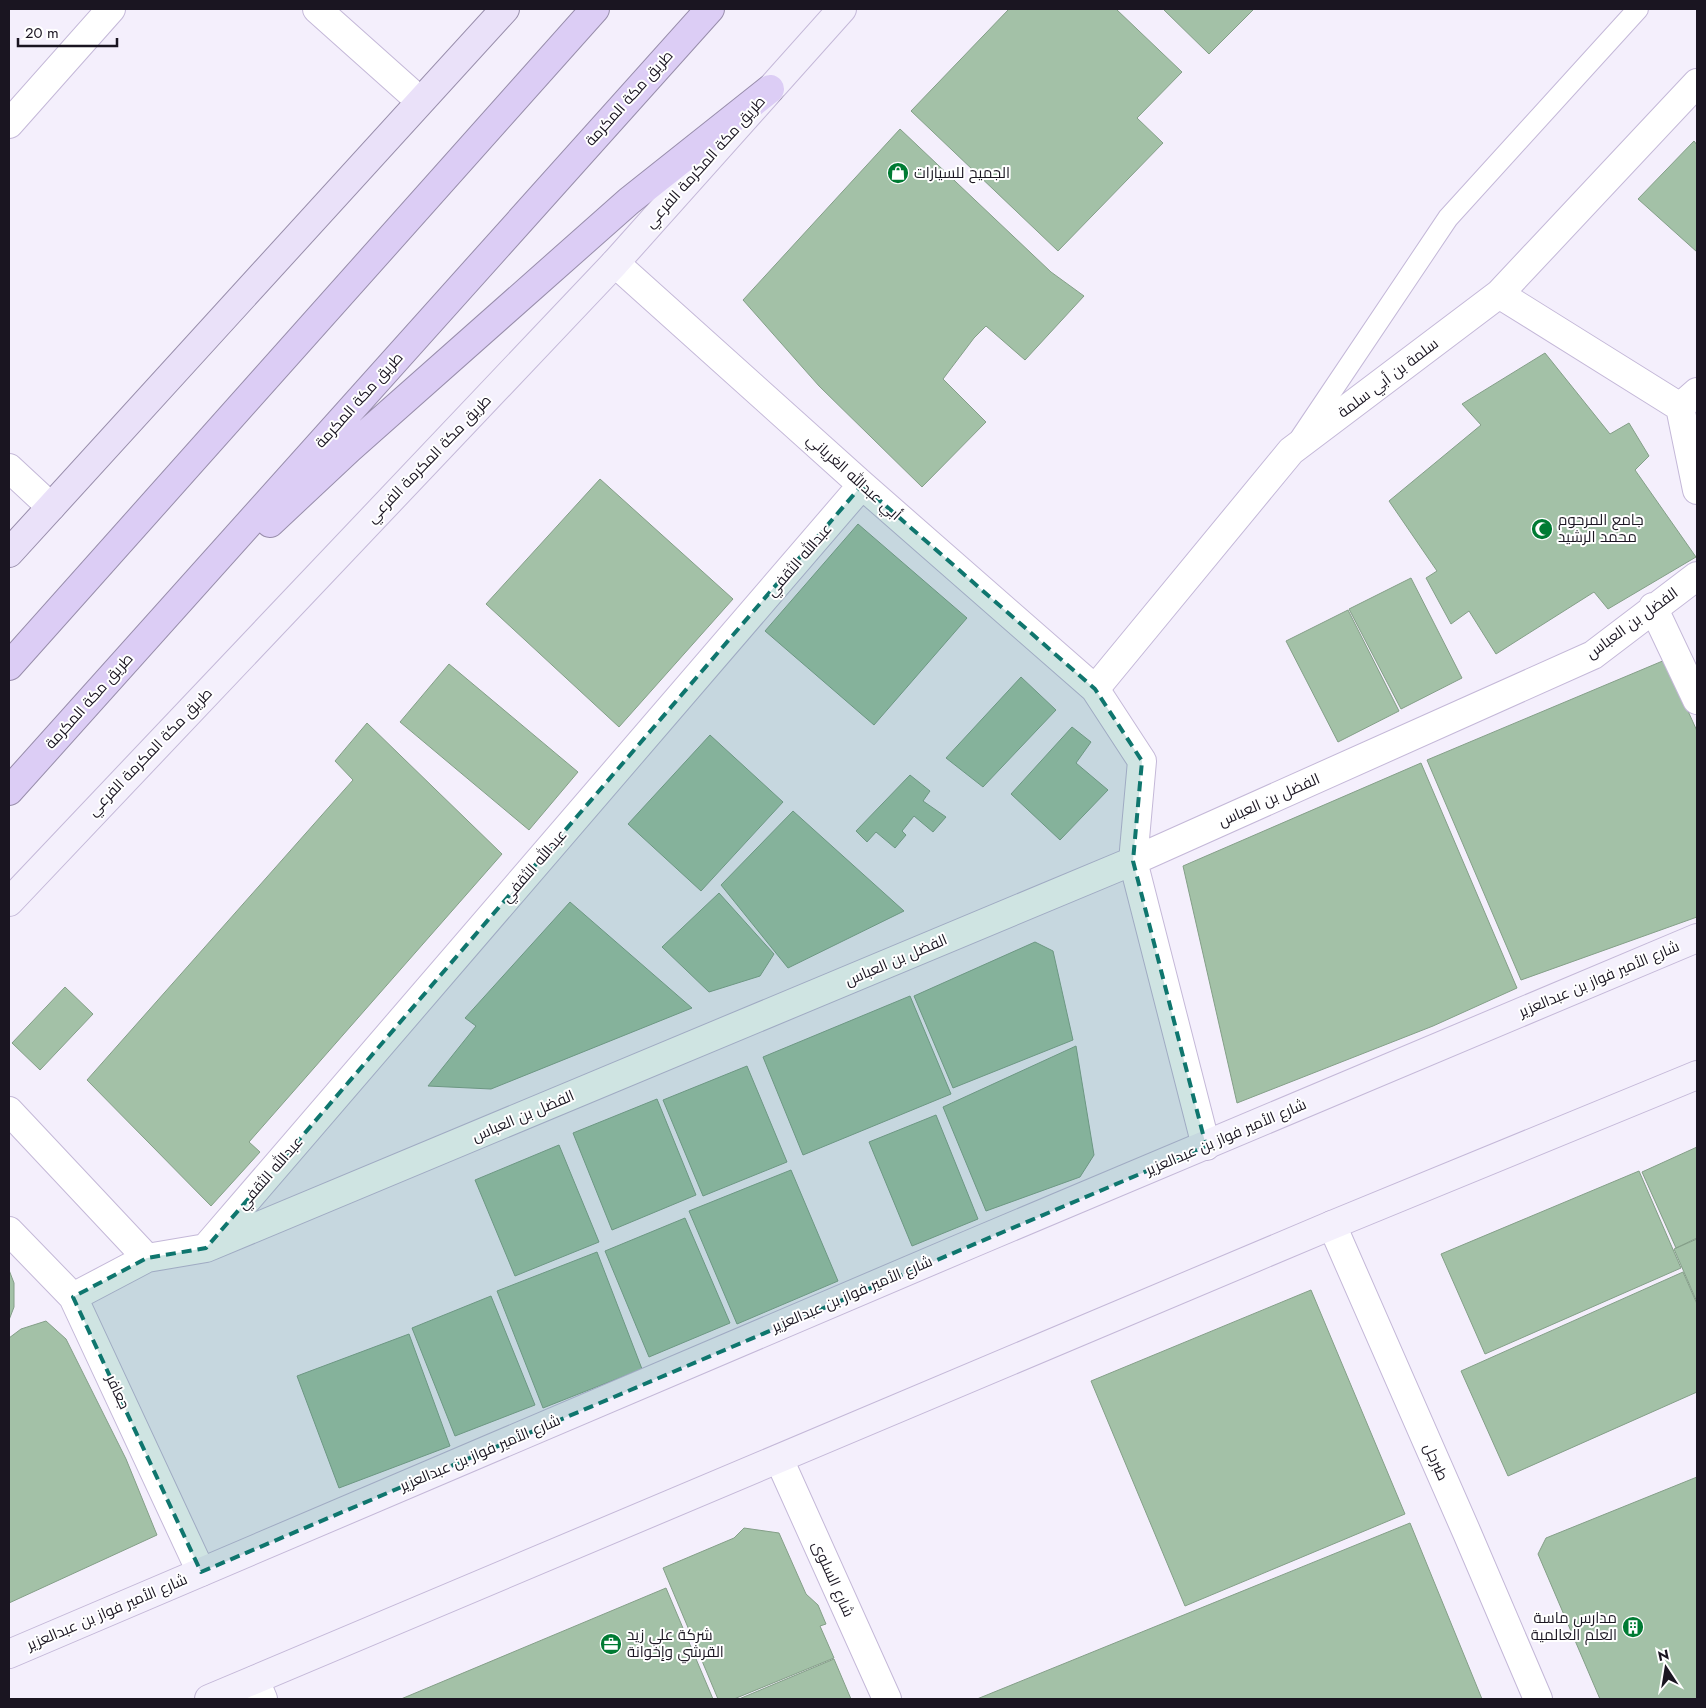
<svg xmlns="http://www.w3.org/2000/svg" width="1706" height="1708" font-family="Jost,Cairo,sans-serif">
<rect width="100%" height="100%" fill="#f4effc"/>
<path fill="#a3c1a7" stroke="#849f88" d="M1009,9H1116L1182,72L1137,118L1163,143L1058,251L911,111Z
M1163,9H1254L1209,54Z
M900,129L1051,272L1084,296L1025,360L986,326L974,338L943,379L986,422L922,487L819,386L743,300Z
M1694,141L1697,145V252L1638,199Z
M1545,353L1610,434L1629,423L1649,456L1635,470L1696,557L1608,609L1594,592L1496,654L1469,611L1451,624L1426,578L1437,571L1389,501L1481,425L1462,404Z
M600,479L733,599L619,727L486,604Z
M858,524L967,618L874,725L765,631Z
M1411,578L1462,678L1401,709L1349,609Z
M1348,610L1399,711L1338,742L1286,641Z
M1665,660L1697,731V917L1521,980L1427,760Z
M449,664L578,772L529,830L400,722Z
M1021,677L1056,710L983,787L946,758Z
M367,723L502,854L249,1142L260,1152L211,1206L87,1080L353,780L335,761Z
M1072,727L1091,742L1076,763L1108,790L1060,840L1011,794Z
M710,735L783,802L701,891L628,824Z
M1421,763L1517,988L1433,1026L1237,1103L1183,866Z
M910,775L930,791L923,801L946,817L933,832L914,816L902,831L906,835L895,848L876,832L867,842L856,831Z
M793,811L904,911L788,968L721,885Z
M719,893L774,954L760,976L709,992L662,947Z
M570,902L692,1008L491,1089L428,1086L476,1026L465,1018Z
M1035,942L1053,951L1073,1040L953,1088L914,996Z
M65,987L93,1014L40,1070L12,1043Z
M910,996L951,1094L803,1155L763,1057Z
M1076,1046L1094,1155L1080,1177L986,1211L943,1107Z
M747,1066L787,1162L703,1196L663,1100Z
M657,1099L696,1195L612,1230L573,1133Z
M936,1115L978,1219L912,1246L869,1142Z
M559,1145L599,1242L515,1276L475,1180Z
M1697,1147V1238L1676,1248L1642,1172Z
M791,1170L838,1281L737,1324L689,1211Z
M1639,1171L1681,1268L1485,1354L1441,1254Z
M685,1218L730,1323L649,1357L605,1251Z
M1697,1239V1302L1674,1249Z
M597,1252L642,1369L543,1408L497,1291Z
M9,1270L14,1283V1307L9,1320Z
M1683,1272L1697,1304V1392L1508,1476L1461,1371Z
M1311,1290L1405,1514L1185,1606L1091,1381Z
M491,1296L535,1405L455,1436L412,1328Z
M46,1321L66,1339L126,1459L157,1535L9,1603V1338L21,1329Z
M409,1334L450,1446L339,1488L297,1376Z
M1697,1477V1699H1600L1538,1554L1546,1538Z
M1410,1523L1482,1699H977Z
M744,1528L779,1533L806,1594L818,1605L826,1624L820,1626L834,1658L734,1699H718L663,1568L734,1538Z
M666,1588L713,1699H401Z
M834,1659L851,1699H739Z"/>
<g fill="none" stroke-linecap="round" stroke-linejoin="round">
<g stroke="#c4b8d8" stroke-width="22">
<path id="lane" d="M1301,437L1448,218L1638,9"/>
</g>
<g stroke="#c4b8d8" stroke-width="30">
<path id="street" d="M317,9L420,101
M9,124L111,9
M615,263L862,485L1095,689L1142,761L1133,861L1206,1146
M1499,294L1680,407L1697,490
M1680,407L1697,392
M9,468L51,507
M1653,607L1697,700
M1095,689L1291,451L1499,294L1697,83
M9,1111L147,1258
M1332,1225L1467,1533L1538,1699
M9,1231L73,1297L201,1572
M209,1244L862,485
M73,1297L147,1258L206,1248L1133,861L1593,655L1697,576
M779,1459L887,1699
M255,1680L263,1699"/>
</g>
<g stroke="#c4b8d8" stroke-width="30">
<path id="secondary" d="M9,902L615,263L842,9
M9,1654L973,1243L1697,938
M209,1699L1332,1225L1697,1075"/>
</g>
<g stroke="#988dab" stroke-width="30">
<path id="primary" d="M9,553L505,9"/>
</g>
<g stroke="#988dab" stroke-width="30">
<path id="highway" d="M270,523L349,449L629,201L770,89
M9,666L595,9
M9,791L710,9"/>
</g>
<use href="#lane" stroke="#fff" stroke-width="20"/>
<use href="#street" stroke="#fff" stroke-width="28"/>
<use href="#secondary" stroke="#f4f0fc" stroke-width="28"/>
<use href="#primary" stroke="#eae1f9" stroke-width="28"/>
<use href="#highway" stroke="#dccdf5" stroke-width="28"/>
</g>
<path fill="#0f766e" fill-opacity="0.2" stroke="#0f766e" stroke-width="4" stroke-dasharray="10 6" stroke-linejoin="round" d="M862,485L1095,689L1142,761L1133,861L1206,1146L201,1572L73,1297L147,1258L206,1248Z"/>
<defs>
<g id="shop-disc" transform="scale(1.125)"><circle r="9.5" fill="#007b33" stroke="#fff"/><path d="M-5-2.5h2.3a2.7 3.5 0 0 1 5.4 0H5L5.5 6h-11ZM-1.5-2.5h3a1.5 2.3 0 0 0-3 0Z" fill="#fff"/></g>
<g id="mosque-disc" transform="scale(1.125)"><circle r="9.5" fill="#007b33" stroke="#fff"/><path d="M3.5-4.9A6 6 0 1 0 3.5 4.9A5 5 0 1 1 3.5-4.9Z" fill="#fff"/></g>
<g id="building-disc" transform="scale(1.125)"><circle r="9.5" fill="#007b33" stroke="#fff"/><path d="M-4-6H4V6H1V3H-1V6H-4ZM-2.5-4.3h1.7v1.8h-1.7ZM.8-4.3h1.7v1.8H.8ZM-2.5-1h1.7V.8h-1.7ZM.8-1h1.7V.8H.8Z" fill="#fff"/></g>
<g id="office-disc" transform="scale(1.125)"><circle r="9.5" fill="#007b33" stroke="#fff"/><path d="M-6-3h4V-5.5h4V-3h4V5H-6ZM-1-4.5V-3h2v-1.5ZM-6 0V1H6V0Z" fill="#fff"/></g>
</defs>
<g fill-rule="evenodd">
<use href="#shop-disc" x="898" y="173"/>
<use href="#mosque-disc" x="1542" y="529"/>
<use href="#building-disc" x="1633" y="1627"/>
<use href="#office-disc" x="611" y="1644"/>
</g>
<g text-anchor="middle" stroke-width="4" stroke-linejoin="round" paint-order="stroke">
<g font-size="15" fill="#1a1521" stroke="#fff">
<text transform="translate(629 98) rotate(-48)" y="5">طريق مكة المكرمة</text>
<text transform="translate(705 162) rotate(-48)" y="5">طريق مكة المكرمة الفرعي</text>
<text transform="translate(1388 378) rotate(-37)" y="5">سلمة بن أبي سلمة</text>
<text transform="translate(359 400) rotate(-48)" y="5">طريق مكة المكرمة</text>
<text transform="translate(429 459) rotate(-46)" y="5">طريق مكة المكرمة الفرعي</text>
<text transform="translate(854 477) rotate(42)" y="5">أبي عبدالله الغرياني</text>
<text transform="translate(799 560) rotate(-49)" y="5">عبدالله الثقفي</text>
<text transform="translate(1632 623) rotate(-36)" y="5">الفضل بن العباس</text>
<text transform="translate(89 701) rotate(-48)" y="5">طريق مكة المكرمة</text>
<text transform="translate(150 752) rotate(-46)" y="5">طريق مكة المكرمة الفرعي</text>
<text transform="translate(1269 800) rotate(-24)" y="5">الفضل بن العباس</text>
<text transform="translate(534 866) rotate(-49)" y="5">عبدالله الثقفي</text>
<text transform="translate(896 960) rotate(-23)" y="5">الفضل بن العباس</text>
<text transform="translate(1599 979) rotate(-23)" y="5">شارع الأمير فواز بن عبدالعزير</text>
<text transform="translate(523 1116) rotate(-23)" y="5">الفضل بن العباس</text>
<text transform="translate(1226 1137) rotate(-23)" y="5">شارع الأمير فواز بن عبدالعزير</text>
<text transform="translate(270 1173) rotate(-49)" y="5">عبدالله الثقفي</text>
<text transform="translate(852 1294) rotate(-23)" y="5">شارع الأمير فواز بن عبدالعزير</text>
<text transform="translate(118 1392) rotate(65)" y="5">جعافر</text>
<text transform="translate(480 1453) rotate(-23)" y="5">شارع الأمير فواز بن عبدالعزير</text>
<text transform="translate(1436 1462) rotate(66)" y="5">طبرجل</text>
<text transform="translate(833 1579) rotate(66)" y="5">شارع السلوى</text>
<text transform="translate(107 1612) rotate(-23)" y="5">شارع الأمير فواز بن عبدالعزير</text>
</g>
<g font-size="15" fill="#1a1521" stroke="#fff" text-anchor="start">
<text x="914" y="178">الجميح للسيارات</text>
<text x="1558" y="525">جامع المرحوم<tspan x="1558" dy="17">محمد الرشيد</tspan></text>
<text x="1617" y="1623" text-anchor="end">مدارس ماسة<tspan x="1617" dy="17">العلم العالمية</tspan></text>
<text x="627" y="1640">شركة علي زيد<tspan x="627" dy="17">القرشي وإخوانة</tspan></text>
</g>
</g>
<rect width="1706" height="1708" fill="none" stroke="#1a1521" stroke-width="20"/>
<g transform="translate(1666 1668) rotate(348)" stroke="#ffffff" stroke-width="4" paint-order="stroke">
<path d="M0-4L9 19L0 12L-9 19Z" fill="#1a1521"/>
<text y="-8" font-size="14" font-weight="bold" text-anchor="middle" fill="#1a1521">N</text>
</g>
<path d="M18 38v8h99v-8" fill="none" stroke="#1a1521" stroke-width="2.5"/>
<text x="25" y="38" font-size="15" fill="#1a1521" stroke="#ffffff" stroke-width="4" paint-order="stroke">20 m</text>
</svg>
